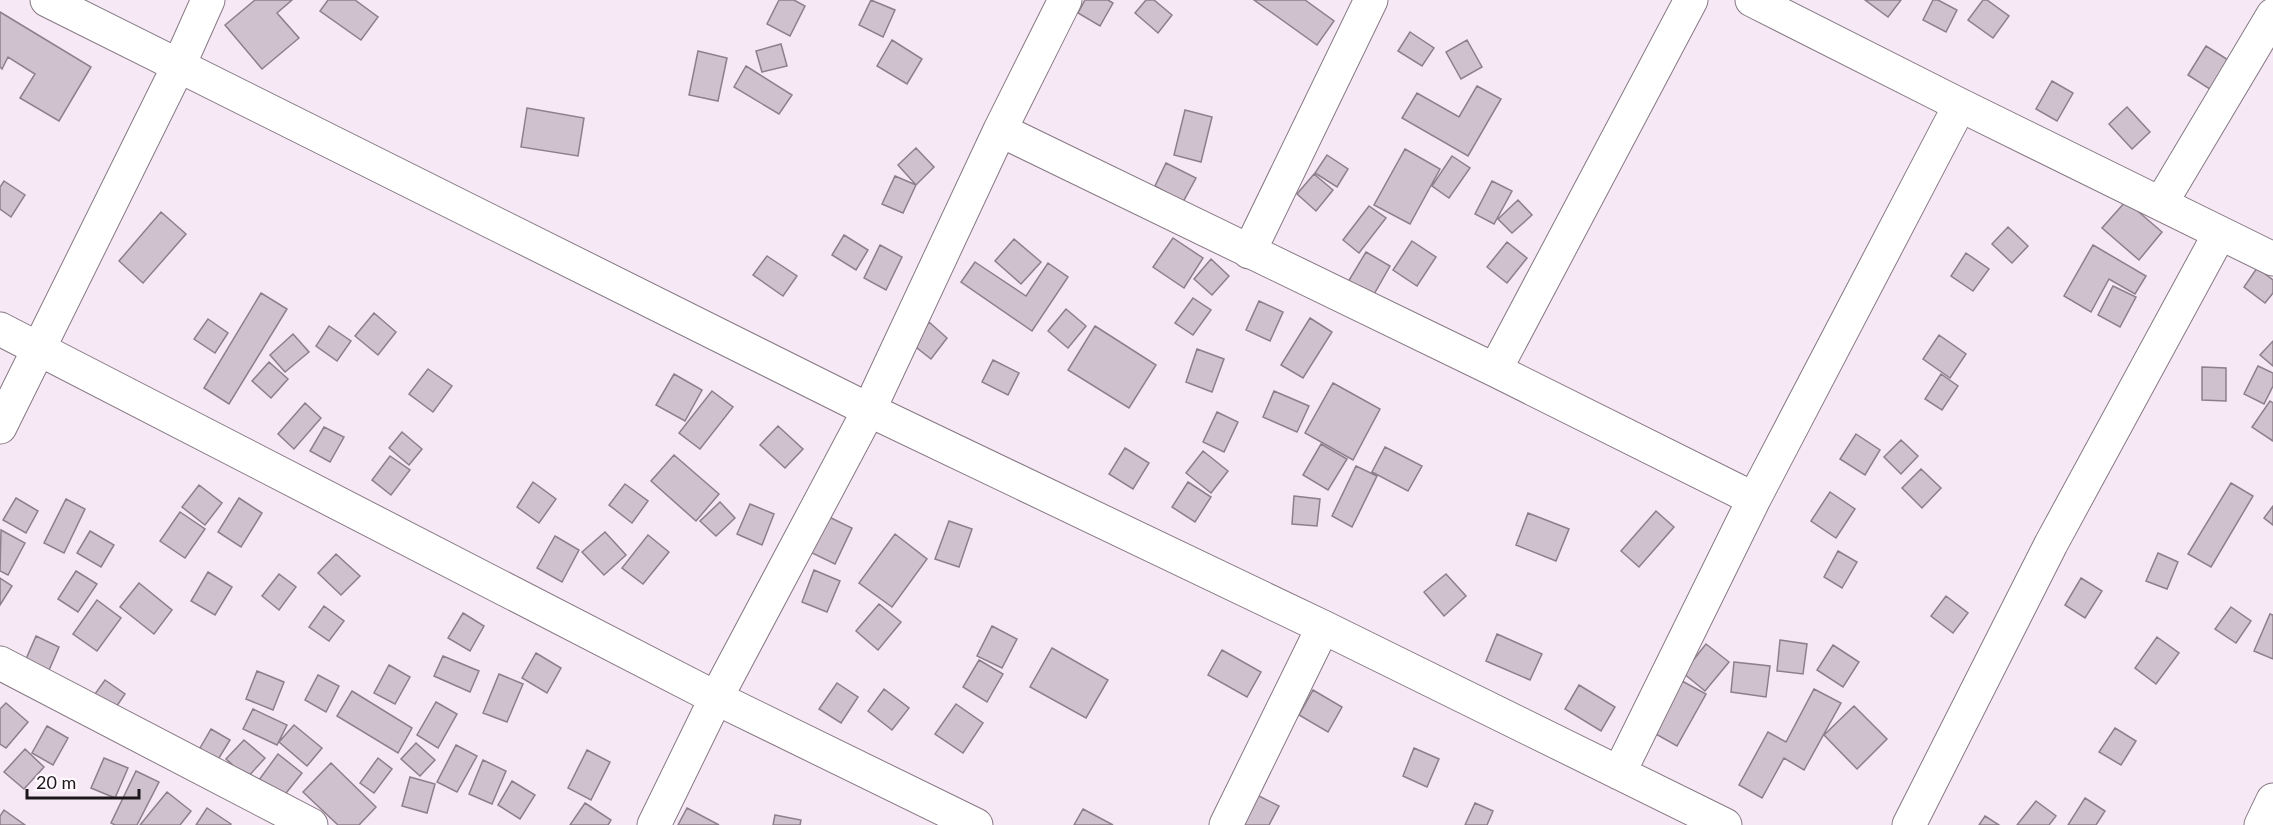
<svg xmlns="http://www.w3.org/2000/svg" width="2273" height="825" font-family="Lato,sans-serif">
<rect width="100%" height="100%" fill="#f7e8f5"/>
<path fill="#d0c1ce" stroke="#8d7f8b" stroke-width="1.5" d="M255,0H292L277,13L299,38L262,69L225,25Z
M328,0H355L378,17L361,40L320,11Z
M779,0H794L805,6L790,36L767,24Z
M871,0L895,10L883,37L859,25Z
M1085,0H1108L1113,3L1100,26L1078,13Z
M1146,0H1154L1172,15L1158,33L1135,13Z
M1254,0H1305L1334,21L1317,45Z
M1865,0H1901L1888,17Z
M1933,0H1938L1957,10L1946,32L1923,20Z
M1983,0H1987L2009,16L1993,38L1968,20Z
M0,12L91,67L59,121L20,98L35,74L8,57L2,69L0,67Z
M1410,32L1434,48L1422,66L1398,51Z
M892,40L922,59L907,84L877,66Z
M1467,40L1482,67L1461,79L1446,52Z
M781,44L787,66L762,72L756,51Z
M2206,46L2252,75L2233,104L2188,75Z
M698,51L727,58L718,101L689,95Z
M746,66L792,95L779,114L734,87Z
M2052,81L2073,93L2057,121L2036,109Z
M1477,86L1501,99L1468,156L1402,118L1417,93L1459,117Z
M2127,107L2150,132L2132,149L2109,124Z
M527,108L584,118L578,156L521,147Z
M1185,110L1212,117L1201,162L1174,155Z
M916,148L934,167L916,185L898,165Z
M1405,149L1440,169L1410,224L1374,205Z
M1327,155L1348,169L1337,187L1315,173Z
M1452,156L1470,168L1449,198L1432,186Z
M1166,163L1196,178L1183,202L1155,186Z
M1314,174L1333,190L1316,211L1297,194Z
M895,176L916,185L903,213L882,204Z
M4,181L25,195L11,217L0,209V187Z
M1492,181L1512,191L1494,224L1475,214Z
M1518,200L1532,215L1512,233L1498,219Z
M2126,201L2162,232L2139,260L2102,228Z
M1369,206L1386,218L1359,253L1343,240Z
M161,212L186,234L143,283L119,261Z
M2008,227L2028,246L2012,263L1992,244Z
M844,235L868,250L856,270L832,255Z
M1173,238L1203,258L1184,288L1153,267Z
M1014,239L1041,262L1021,284L995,261Z
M1412,241L1436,257L1417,286L1393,270Z
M1507,242L1527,258L1507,283L1487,267Z
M880,245L902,257L886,290L864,278Z
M2093,245L2146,276L2135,294L2109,279L2091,312L2064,296Z
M1366,252L1390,266L1373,296L1348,282Z
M1966,253L1989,269L1973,291L1951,276Z
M767,256L797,276L783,296L753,275Z
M1211,259L1229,276L1212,295L1194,279Z
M975,262L1026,296L1048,263L1068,277L1032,331L961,282Z
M2257,268L2273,280V293L2265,303L2244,287Z
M2113,286L2136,297L2120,327L2098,315Z
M261,293L287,309L229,404L204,388Z
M1193,298L1211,310L1193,335L1175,323Z
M1259,301L1283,312L1270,341L1246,330Z
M1066,309L1086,326L1068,348L1048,331Z
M374,313L396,332L378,355L355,336Z
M1310,318L1332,332L1303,378L1281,365Z
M208,319L228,333L215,353L194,339Z
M929,322L947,338L931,359L912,344Z
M329,326L351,341L337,361L316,346Z
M1095,326L1156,365L1129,408L1068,370Z
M293,334L309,352L285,372L270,355Z
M1939,335L1966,354L1950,378L1923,359Z
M2273,341V366L2260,355Z
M1197,349L1224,359L1212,392L1186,382Z
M993,360L1019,373L1008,395L982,382Z
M269,362L288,379L271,398L252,381Z
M2258,366L2273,373V386L2264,404L2244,394Z
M2202,367L2226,368V401L2202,400Z
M428,369L452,386L433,412L409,394Z
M674,374L702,390L685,421L656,405Z
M1941,374L1958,386L1942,410L1925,399Z
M1333,383L1380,409L1353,460L1305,433Z
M712,391L733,407L700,449L679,433Z
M1274,391L1309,406L1297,432L1263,417Z
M2270,401L2273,403V441L2252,427Z
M305,403L321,418L294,449L278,434Z
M1217,412L1238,422L1224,452L1203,442Z
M778,426L803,449L785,468L760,445Z
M324,427L344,437L330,462L310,451Z
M402,432L422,449L409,465L389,448Z
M1856,434L1880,450L1865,475L1840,459Z
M1901,440L1918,456L1901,474L1884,457Z
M1321,444L1347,459L1328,490L1303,475Z
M1385,447L1422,466L1408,491L1372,472Z
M1125,448L1149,463L1133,489L1109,474Z
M1203,451L1228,471L1211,493L1186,473Z
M674,455L719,494L696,521L651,481Z
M390,456L410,470L391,495L372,480Z
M1356,466L1377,476L1352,527L1332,516Z
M1921,469L1941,488L1922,508L1902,488Z
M533,482L556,499L539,523L517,507Z
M1188,482L1211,497L1195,522L1172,507Z
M2231,483L2253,496L2211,567L2188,554Z
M625,484L648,501L632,523L609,505Z
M199,485L222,503L205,525L182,507Z
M1830,492L1855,509L1836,538L1811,521Z
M1294,496L1320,499L1317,526L1292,524Z
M16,498L38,511L26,533L3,520Z
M239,498L262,513L241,547L218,532Z
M66,499L85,509L64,553L44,543Z
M720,502L735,518L716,536L700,521Z
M750,504L774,514L762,545L737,534Z
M2273,506V525L2264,518Z
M1656,511L1674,527L1639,567L1621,551Z
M180,512L205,529L185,558L160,541Z
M1528,513L1569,529L1556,561L1516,545Z
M825,515L852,528L835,564L808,551Z
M949,521L972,529L959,567L935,559Z
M1,530L25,543L8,575L0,571Z
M90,531L114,545L101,567L77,553Z
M605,532L626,555L604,575L582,552Z
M895,534L927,559L892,607L859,583Z
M648,535L669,552L643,584L622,568Z
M555,536L579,550L562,582L537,568Z
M1838,551L1857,562L1842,588L1824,577Z
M2158,553L2178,562L2167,589L2146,581Z
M336,554L360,576L341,595L318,573Z
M814,570L840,581L827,612L802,602Z
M76,571L97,584L78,612L58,599Z
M208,572L232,587L215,615L191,601Z
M279,574L296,587L279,610L262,596Z
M1446,574L1466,596L1444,616L1424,592Z
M0,578L12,586L0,605Z
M2081,578L2102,591L2085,618L2065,605Z
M139,583L172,610L154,634L120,607Z
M1946,596L1968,613L1953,633L1931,616Z
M97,600L121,618L97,651L73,634Z
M879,604L901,622L878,650L856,631Z
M324,606L344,621L329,641L309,627Z
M2231,607L2251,621L2236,643L2215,629Z
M463,613L484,626L470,651L448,638Z
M2270,614L2273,615V659L2254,651Z
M992,626L1017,639L1002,668L977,656Z
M1497,634L1542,654L1530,680L1486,661Z
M36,636L59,647L46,677L23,666Z
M2157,637L2179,653L2156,684L2135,668Z
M1780,640L1807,644L1803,674L1777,671Z
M1706,644L1729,662L1705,691L1683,673Z
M1833,645L1859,662L1843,687L1817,670Z
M1052,648L1108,680L1086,718L1030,687Z
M1222,650L1261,672L1247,697L1208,675Z
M536,653L561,668L547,693L522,678Z
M443,656L479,671L470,692L434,676Z
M979,660L1003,674L987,702L963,687Z
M1734,662L1770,666L1766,697L1731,692Z
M389,665L410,677L395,704L374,693Z
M257,671L284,682L273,710L246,699Z
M499,674L523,684L507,722L483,713Z
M318,675L339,686L326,712L305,700Z
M105,680L125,694L110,716L90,701Z
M1682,681L1706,694L1677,746L1654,733Z
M837,683L858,697L841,723L819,709Z
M1579,685L1615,707L1601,731L1565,709Z
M884,689L909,708L892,730L868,711Z
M1814,689L1841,703L1804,770L1784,758L1762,798L1739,785L1768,732L1786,742Z
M1313,690L1342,707L1328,732L1299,715Z
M352,691L412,728L398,753L337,716Z
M436,702L457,714L438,748L417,735Z
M6,703L28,722L6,748L0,744V709Z
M956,704L983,723L963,753L935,734Z
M1854,706L1887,739L1857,769L1824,735Z
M253,709L287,725L277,745L243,729Z
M294,725L322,748L307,766L279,742Z
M47,726L68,738L53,765L32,753Z
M2115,728L2136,741L2121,765L2099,752Z
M211,729L230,740L214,766L196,755Z
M244,740L265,758L247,778L226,759Z
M416,743L435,760L420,776L401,759Z
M456,745L477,756L457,792L437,782Z
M1414,748L1439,759L1427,787L1403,776Z
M25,749L44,767L24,789L4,772Z
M587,750L610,762L591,800L568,788Z
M278,754L302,773L279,802L256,784Z
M104,758L128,768L115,798L91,788Z
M378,758L392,769L374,793L360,783Z
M483,760L506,771L492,804L469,794Z
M331,763L376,807L359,825H338L303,792Z
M136,771L159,782L137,825H115L111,823Z
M410,777L435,784L427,813L402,806Z
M512,781L535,795L520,819L498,805Z
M167,792L191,811L180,825H140Z
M1255,794L1279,806L1269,825H1240Z
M2085,798L2105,811L2096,825H2068Z
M2036,801L2056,816L2049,825H2017Z
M585,803L611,820L608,825H570Z
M1475,803L1493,811L1487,825H1465Z
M207,808L231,824L230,825H196Z
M687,808L719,825H678Z
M1083,809L1113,825H1074Z
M4,810L25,825H0V816Z
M775,815L801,820L800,825H773Z
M1985,816L1999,825H1979Z"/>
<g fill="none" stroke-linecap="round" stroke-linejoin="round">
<g stroke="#867984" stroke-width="35">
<path id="minor" d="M47,0L869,410L1323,627L1725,825
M1752,0L1960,105L2273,259
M1000,130L1495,370L1754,499
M2161,203L2273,15
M1249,252L1371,0
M0,329L716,698L976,825
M1495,370L1691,0
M0,427L179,65L208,0
M0,663L311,825
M1619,773L1754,499L1960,105
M654,825L716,698L869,410L1000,130L1065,0
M1226,825L1323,627
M1909,825L2051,544L2220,233
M2261,825L2273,800"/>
</g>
<use href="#minor" stroke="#fff" stroke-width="33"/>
</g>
<path d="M27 789v9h112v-9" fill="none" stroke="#1c171b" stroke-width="3"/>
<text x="36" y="789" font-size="18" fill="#1c171b" stroke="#fff9fe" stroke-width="4.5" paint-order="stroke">20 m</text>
</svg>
